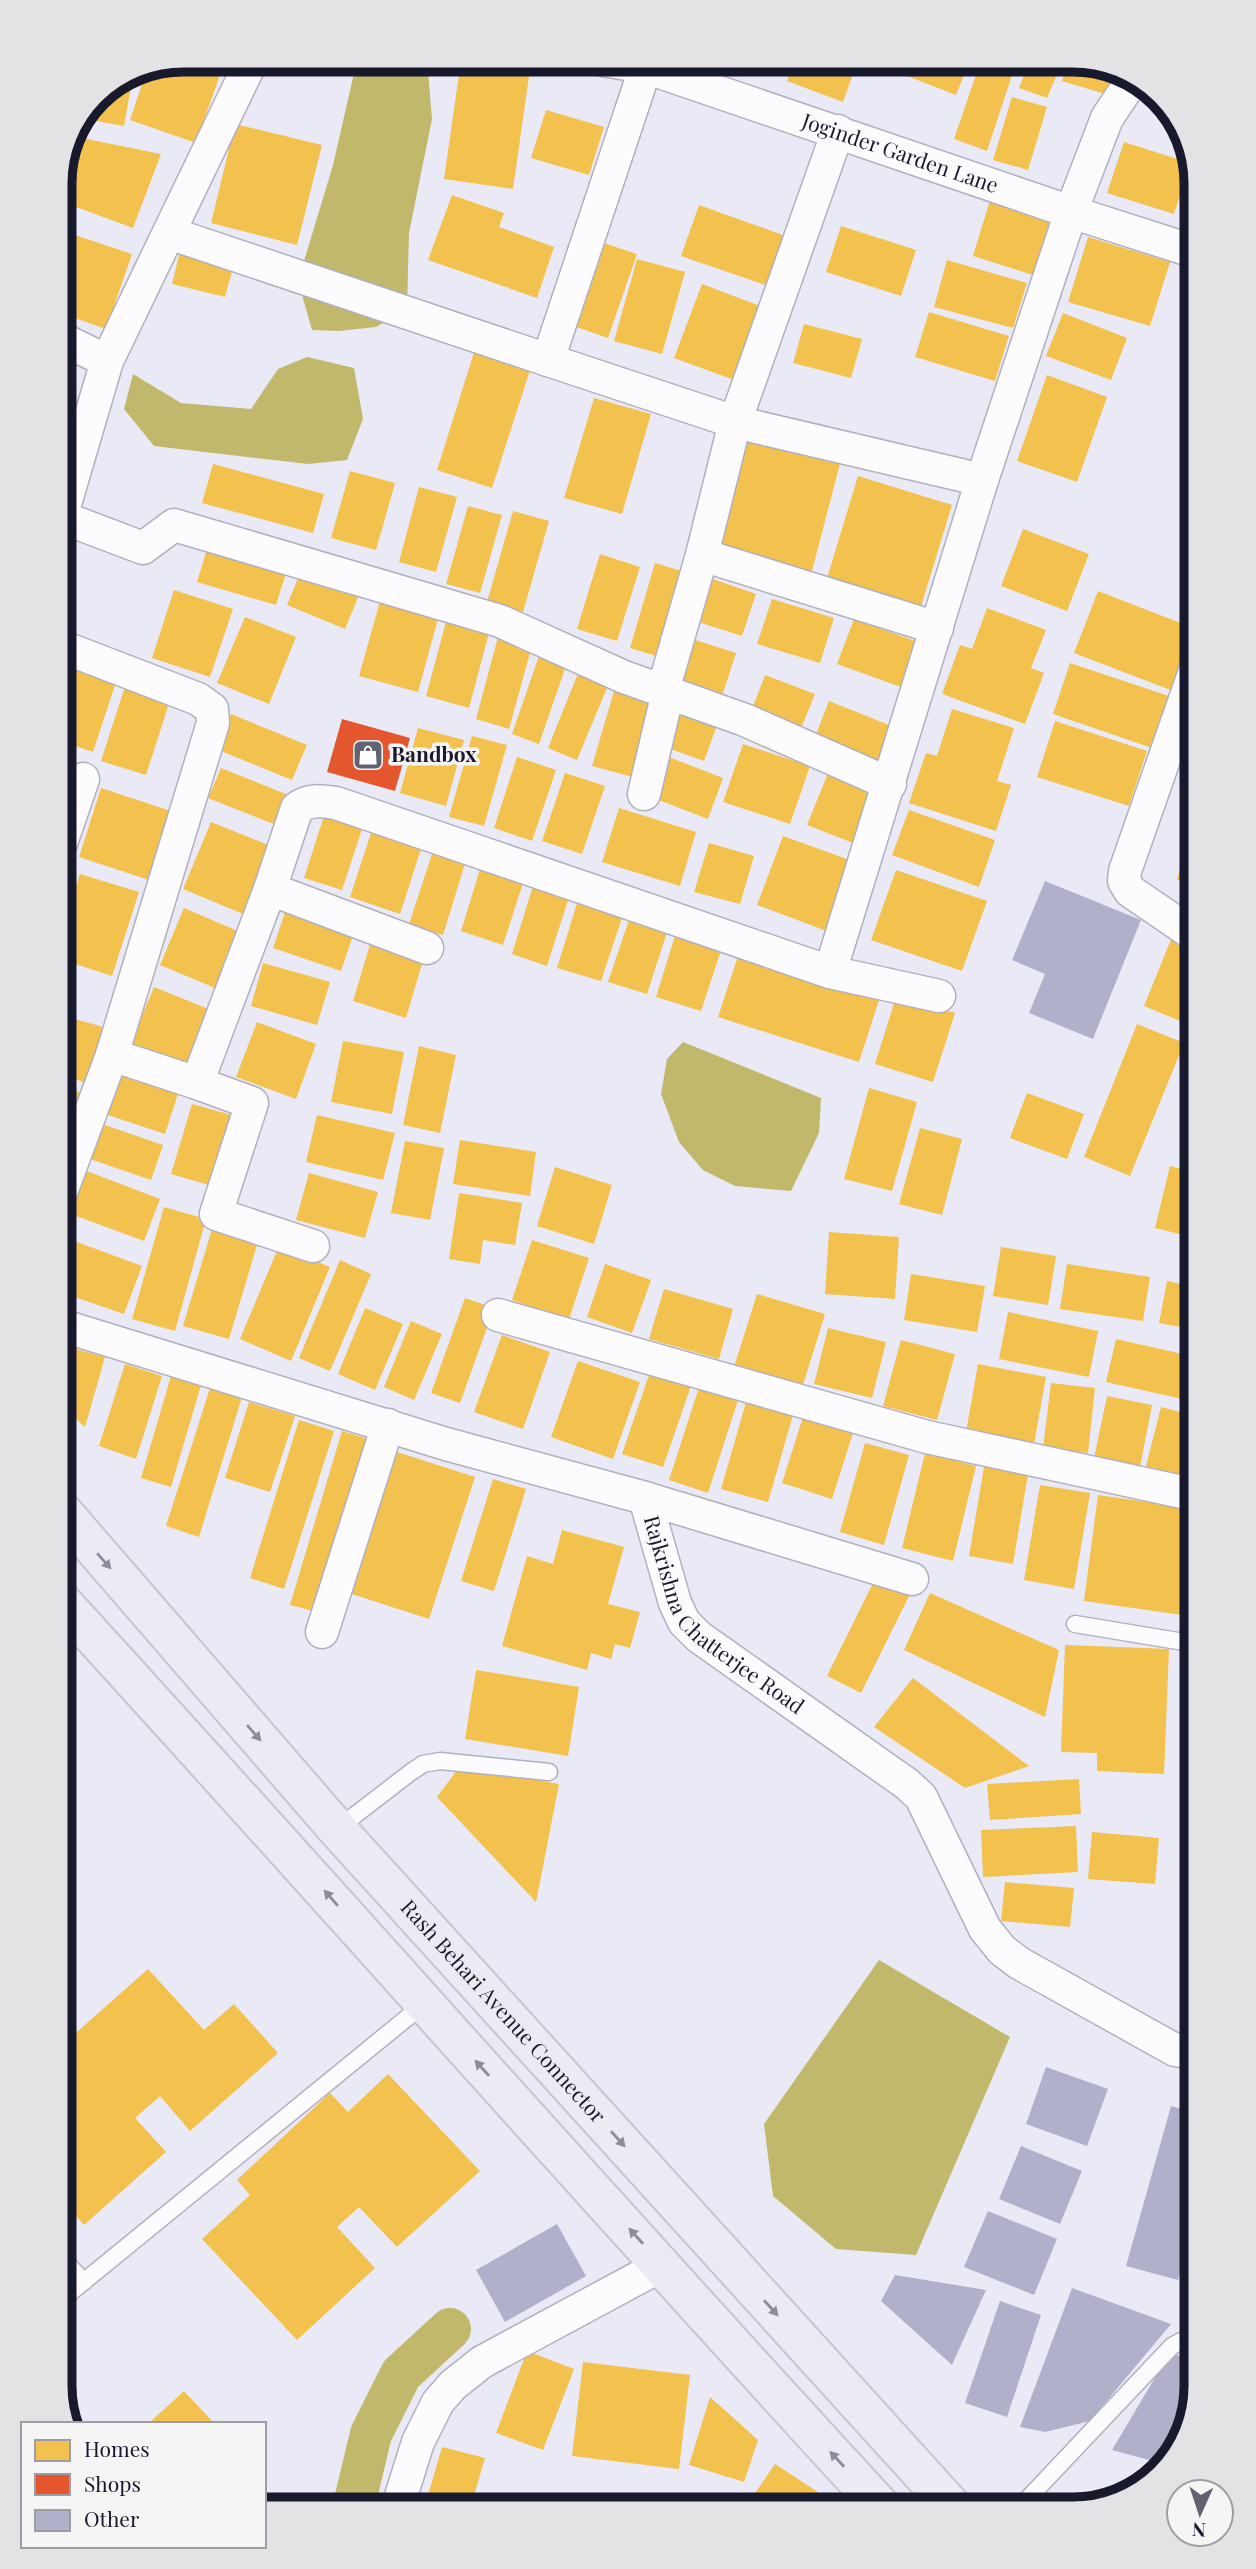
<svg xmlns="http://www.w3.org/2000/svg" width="1256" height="2569" font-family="'Playfair Display',serif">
<rect width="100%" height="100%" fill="#eaeaf6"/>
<path fill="#c1b86b" d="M357,60H427L432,119L409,233L407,310L376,327L339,331L312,330L298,281L333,165Z
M307,357L354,368L363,419L347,460L308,464L154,446L124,409L133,374L181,403L251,409L278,369Z
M683,1042L821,1098L819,1133L791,1191L735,1186L703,1170L679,1142L661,1094L667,1059Z
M879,1960L1010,2037L916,2255L836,2249L773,2196L764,2124Z"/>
<path fill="#f2c14e" d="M183,59L196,60L222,69L196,143L130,120L148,66Z
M461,60L530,69L513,189L444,179Z
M795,60H858L843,102L787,81Z
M914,60H970L956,95L907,76Z
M981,60H1017L987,151L954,139Z
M1030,60H1063L1047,98L1019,88Z
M1069,60H1081L1122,75L1115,97L1062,81Z
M134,70L124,126L85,119L96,95Z
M1012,97L1047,107L1028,170L993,160Z
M546,110L604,127L589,175L531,158Z
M235,124L322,145L297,245L211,223Z
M77,137L161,154L133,228L60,201V175Z
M1124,142L1190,163L1174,214L1107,193Z
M1195,177L1196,183V222L1184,219Z
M452,195L504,213L499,227L554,247L537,298L428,260Z
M991,197L1051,216L1033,275L973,256Z
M699,205L794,239L777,289L681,256Z
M841,226L916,250L901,296L826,272Z
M60,230L132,254L106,329L60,313Z
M1088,237L1170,262L1150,326L1068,302Z
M595,240L637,254L608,338L565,323Z
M181,247L235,260L225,297L172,284Z
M637,259L685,272L662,354L614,341Z
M947,260L1027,283L1013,328L934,307Z
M702,284L765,308L737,381L674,358Z
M929,312L1009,336L995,381L915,357Z
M1063,313L1127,338L1111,380L1046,356Z
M804,324L862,339L851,378L793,363Z
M476,346L532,364L492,488L437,470Z
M1047,375L1107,397L1077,482L1017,461Z
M594,398L651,414L622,514L564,498Z
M743,431L842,456L812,571L714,547Z
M213,464L324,494L313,533L202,503Z
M350,471L395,483L376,550L331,538Z
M858,476L952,505L918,616L824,588Z
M419,487L457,497L436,572L399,562Z
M468,506L502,515L480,593L446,584Z
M513,511L549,521L523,612L487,602Z
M1023,529L1089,554L1067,611L1001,586Z
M211,536L290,560L276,605L197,582Z
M600,554L640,567L617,641L577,629Z
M655,563L691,574L666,659L630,648Z
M303,566L361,590L345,629L287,605Z
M707,577L756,594L742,636L692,620Z
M174,590L233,609L210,677L152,658Z
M1098,591L1196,629L1173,691L1074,653Z
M381,598L439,615L418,692L359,676Z
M772,599L834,618L820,663L757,644Z
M987,608L1046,630L1031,668L1044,673L1025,724L942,694L960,645L972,649Z
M245,617L296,637L269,704L217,683Z
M447,618L490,629L469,708L426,696Z
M854,619L918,642L901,687L837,664Z
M499,633L533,642L509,729L476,719Z
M686,637L736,653L721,699L671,683Z
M541,650L568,660L539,744L512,734Z
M60,654L119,673L93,752L60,741Z
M1070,663L1169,696L1152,748L1053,714Z
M581,666L611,678L577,760L548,748Z
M765,675L815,694L798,736L749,717Z
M127,680L172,694L146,775L101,761Z
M617,681L665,694L640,779L592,766Z
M679,701L720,717L704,761L662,746Z
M829,701L894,727L878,768L813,742Z
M952,709L1014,728L997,781L1011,785L996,831L909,803L926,753L937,756Z
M231,714L307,745L292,780L216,749Z
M1055,721L1147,751L1129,806L1037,777Z
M418,728L464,740L446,806L400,793Z
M472,736L507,745L484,826L449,817Z
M743,744L810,766L790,824L723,802Z
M666,756L723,778L708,819L651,797Z
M517,757L556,770L532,841L494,828Z
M60,760L77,765L60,819Z
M221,768L293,797L281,827L208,798Z
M565,773L605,786L582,854L542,841Z
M828,773L878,793L858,845L807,825Z
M101,788L174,812L152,881L79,857Z
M619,808L696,832L680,886L602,862Z
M909,810L995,840L979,887L892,855Z
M324,816L362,829L342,890L304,878Z
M211,822L276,848L248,916L183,889Z
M372,830L422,846L400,914L350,897Z
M1193,832L1196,833V885L1177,879Z
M783,836L858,863L832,933L757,905Z
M709,843L754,856L740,904L694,892Z
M432,854L465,864L443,935L409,924Z
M480,869L523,883L503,945L461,931Z
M896,870L987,901L962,971L871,940Z
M80,874L139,892L112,976L60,959V934Z
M533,886L569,897L547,966L512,954Z
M289,900L357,923L341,971L273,948Z
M577,903L622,918L601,981L557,968Z
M184,908L247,935L222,991L160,965Z
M631,914L669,926L647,994L608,982Z
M677,929L723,944L701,1011L656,997Z
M1172,937L1196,946V995L1185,1023L1144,1006Z
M371,941L424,957L406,1018L353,1001Z
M739,953L880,997L859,1062L718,1017Z
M263,963L330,982L317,1025L251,1006Z
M154,987L216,1012L191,1072L129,1047Z
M897,994L955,1013L933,1082L875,1064Z
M60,1015L107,1028L91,1084L60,1075Z
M257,1022L316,1044L296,1099L236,1077Z
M1137,1024L1184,1043L1130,1176L1084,1157Z
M343,1041L404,1052L392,1114L331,1102Z
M419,1046L456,1055L440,1133L403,1125Z
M118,1074L178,1094L165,1134L105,1114Z
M60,1086L86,1094L71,1146L60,1143Z
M869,1088L917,1102L892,1191L844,1179Z
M1027,1093L1084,1114L1067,1159L1010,1138Z
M192,1104L239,1117L219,1188L171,1174Z
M317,1115L395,1133L383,1180L306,1162Z
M102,1124L163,1145L151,1180L90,1159Z
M920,1128L962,1139L942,1215L899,1204Z
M460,1140L536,1152L530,1196L453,1184Z
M405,1141L444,1148L430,1220L391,1213Z
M1170,1166L1196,1173V1238L1155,1228Z
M555,1167L612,1185L594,1244L537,1226Z
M84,1170L160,1199L144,1241L68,1213Z
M309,1173L378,1192L365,1238L296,1220Z
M459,1193L522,1203L515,1245L483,1240L480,1264L449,1259Z
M164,1207L206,1219L175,1331L132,1319Z
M214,1222L260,1235L229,1339L183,1326Z
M829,1232L899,1237L895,1299L825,1294Z
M66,1238L142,1266L124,1314L60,1292V1255Z
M532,1240L589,1258L569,1319L512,1300Z
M279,1246L330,1267L291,1361L240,1339Z
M1001,1247L1056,1256L1048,1305L993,1296Z
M340,1260L371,1274L330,1371L299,1358Z
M605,1264L651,1280L632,1333L587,1317Z
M1067,1264L1150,1277L1143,1321L1060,1309Z
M911,1274L985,1286L977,1332L904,1320Z
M1167,1281L1196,1287V1330L1159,1323Z
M664,1289L733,1309L719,1359L649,1339Z
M757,1294L825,1314L802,1388L734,1367Z
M465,1298L494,1308L460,1403L431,1393Z
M365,1308L403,1324L375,1390L338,1374Z
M1008,1312L1098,1331L1089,1377L999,1359Z
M411,1321L442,1334L414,1400L384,1387Z
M828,1328L886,1342L872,1398L814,1384Z
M502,1335L550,1352L523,1429L474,1412Z
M1116,1339L1196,1357V1402L1106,1382Z
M901,1340L955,1354L937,1420L883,1406Z
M60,1345L105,1357L85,1427L60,1404Z
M578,1361L640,1382L613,1459L551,1437Z
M125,1364L162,1376L136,1459L99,1446Z
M978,1364L1046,1377L1034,1444L966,1432Z
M651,1369L692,1383L663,1467L622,1454Z
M171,1376L201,1385L171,1487L141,1478Z
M1051,1383L1095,1388L1088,1453L1043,1448Z
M700,1384L739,1397L708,1493L669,1480Z
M210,1388L242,1397L199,1537L166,1526Z
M1107,1396L1152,1405L1140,1467L1094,1458Z
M249,1402L295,1416L270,1492L225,1478Z
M746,1402L793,1415L768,1502L721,1489Z
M1161,1407L1196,1416V1479L1146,1466Z
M803,1417L853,1433L832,1499L782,1483Z
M299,1420L334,1431L284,1589L250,1578Z
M342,1431L375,1441L324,1614L290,1605Z
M865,1443L909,1455L884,1545L840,1532Z
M397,1452L475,1477L429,1619L352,1594Z
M925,1453L976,1466L953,1561L902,1548Z
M985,1461L1029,1468L1013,1564L969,1556Z
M493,1479L526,1489L494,1591L461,1581Z
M1040,1485L1090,1493L1074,1589L1024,1580Z
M1098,1495L1196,1509V1617L1084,1601Z
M562,1530L624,1547L608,1604L640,1612L630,1648L615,1644L611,1659L591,1653L587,1670L502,1646L527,1556L553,1564Z
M876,1577L910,1594L861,1693L827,1676Z
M930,1593L1059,1650L1045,1717L904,1650Z
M1065,1645L1169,1649L1164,1774L1097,1771V1753L1061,1752Z
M476,1670L579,1687L568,1756L465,1739Z
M913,1678L1029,1766L965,1788L874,1727Z
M460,1766L559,1784L536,1902L437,1797Z
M1079,1779L1081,1814L990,1820L987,1784Z
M1076,1826L1078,1872L983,1877L981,1830Z
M1092,1832L1159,1838L1155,1884L1088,1879Z
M1005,1882L1074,1888L1070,1927L1001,1921Z
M148,1969L204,2030L234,2004L278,2053L190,2131L160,2096L135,2118L166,2152L84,2225L60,2198V2047Z
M388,2074L480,2171L397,2247L359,2207L337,2227L375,2268L297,2340L202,2239L250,2195L237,2180L330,2093L348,2112Z
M527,2351L574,2369L543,2450L496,2433Z
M583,2362L690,2375L679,2469L572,2456Z
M184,2391L215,2424H148Z
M710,2397L758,2440L744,2482L689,2465Z
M442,2447L485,2458L470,2509H424Z
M775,2464L821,2494L811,2509H774L753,2496Z"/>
<path fill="#e4572e" d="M342,719L410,738L395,791L327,772Z"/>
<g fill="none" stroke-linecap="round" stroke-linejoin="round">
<path stroke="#c1b86b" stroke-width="42" d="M353,2509L371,2434L401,2374L450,2329"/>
</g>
<path fill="#b1b0cb" d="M1045,881L1141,920L1093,1039L1029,1013L1045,974L1012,960Z
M1046,2067L1108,2089L1087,2146L1026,2124Z
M1171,2106L1196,2113V2213L1178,2280L1126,2266Z
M1021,2146L1082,2171L1060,2224L999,2199Z
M988,2211L1057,2239L1034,2295L964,2267Z
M557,2224L586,2276L505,2322L476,2270Z
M895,2275L986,2290L952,2365L881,2301Z
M1072,2288L1171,2324L1090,2421L1045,2432L1020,2427Z
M1000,2301L1041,2315L1007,2417L965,2403Z
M1169,2354L1196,2358V2386L1175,2455L1164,2464L1112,2450Z"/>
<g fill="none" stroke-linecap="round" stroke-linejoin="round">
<g stroke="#b0b0bf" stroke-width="19">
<path id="service" d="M1075,1624L1196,1644
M337,1829L411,1772L423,1764L440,1761L549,1772
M60,2256L84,2282
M60,2301L424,2004
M1018,2509L1172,2346L1181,2341L1196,2342"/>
</g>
<g stroke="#b0b0bf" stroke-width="35">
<g id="minor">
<path id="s1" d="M603,60L645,67L1071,212L1196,252"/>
<path d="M648,60L548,360L735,422L982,480"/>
<path d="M169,233L548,360"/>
<path d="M60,338L107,361"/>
<path d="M61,517L143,548L174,525L500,621L624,677L745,720L890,784"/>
<path d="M60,521L107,361L252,60"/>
<path d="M702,555L937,628"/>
<path d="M644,794L668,692L666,680L702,555L735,422L838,131"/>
<path d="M60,846L83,779"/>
<path d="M270,889L427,948"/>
<path d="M1196,936L1130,891L1124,881L1125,871L1196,668"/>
<path d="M830,972L982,480L1071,212L1107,118L1133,79"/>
<path d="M112,1055L197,1083L270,889L297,808C309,799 321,801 336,803L830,972L939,996"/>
<path d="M197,1083L252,1103L216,1214L313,1246"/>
<path d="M60,1195L112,1055L213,723L212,709L198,699L60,646"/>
<path d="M498,1315L927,1437L1196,1495"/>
<path id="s2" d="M60,1325L446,1444L645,1498L675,1603L684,1622L699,1637L907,1784L921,1797L985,1929L1002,1950L1019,1963L1175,2050L1188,2052L1196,2048"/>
<path d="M645,1498L912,1579"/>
<path d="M322,1632L388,1425"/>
<path d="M397,2509L418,2442L438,2402L453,2385L482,2362L662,2265"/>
</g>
</g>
<g stroke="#c5c5ce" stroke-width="42">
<g id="primary">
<path id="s3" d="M60,1509L337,1829L954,2509"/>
<path d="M60,1600C336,1902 606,2209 883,2509"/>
</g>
</g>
<use href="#service" stroke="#fcfcfe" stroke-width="16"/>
<use href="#minor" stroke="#fcfcfe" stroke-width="32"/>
<use href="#primary" stroke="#ebebf3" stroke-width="38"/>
</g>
<defs><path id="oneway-solid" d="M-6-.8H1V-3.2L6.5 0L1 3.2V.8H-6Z" transform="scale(1.75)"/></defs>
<g fill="#8c8c9a">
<use href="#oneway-solid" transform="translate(104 1561) rotate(49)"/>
<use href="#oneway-solid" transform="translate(254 1733) rotate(49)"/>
<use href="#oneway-solid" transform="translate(331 1898) rotate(-131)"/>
<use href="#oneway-solid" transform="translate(482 2068) rotate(-132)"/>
<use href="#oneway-solid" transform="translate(618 2139) rotate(48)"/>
<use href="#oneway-solid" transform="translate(636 2236) rotate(-132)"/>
<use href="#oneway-solid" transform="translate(771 2308) rotate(48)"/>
<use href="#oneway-solid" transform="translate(837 2459) rotate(-133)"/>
</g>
<defs>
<g id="shop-square" transform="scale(1.575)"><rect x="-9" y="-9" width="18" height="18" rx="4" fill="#626273" stroke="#f5f5f5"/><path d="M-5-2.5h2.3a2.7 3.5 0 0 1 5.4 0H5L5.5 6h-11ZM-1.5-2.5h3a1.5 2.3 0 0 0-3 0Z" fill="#fff"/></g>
</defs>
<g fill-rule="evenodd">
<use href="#shop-square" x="368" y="755"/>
</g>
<g text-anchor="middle" stroke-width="7" stroke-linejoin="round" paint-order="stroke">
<g font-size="21" fill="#19192d" stroke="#f5f5f5">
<text dy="7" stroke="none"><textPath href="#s1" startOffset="312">Joginder Garden Lane</textPath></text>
<text dy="7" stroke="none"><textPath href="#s2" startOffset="758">Rajkrishna Chatterjee Road</textPath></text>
<text dy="7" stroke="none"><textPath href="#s3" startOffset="670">Rash Behari Avenue Connector</textPath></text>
</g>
<g font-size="21" font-weight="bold" fill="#19192d" stroke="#f5f5f5" text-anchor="start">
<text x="391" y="762">Bandbox</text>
</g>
</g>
<path d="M0 0H1256V2569H0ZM183 72H1073A111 111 0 0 1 1184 183V2386A111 111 0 0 1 1073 2497H183A111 111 0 0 1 72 2386V183A111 111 0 0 1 183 72Z" fill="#e3e3e5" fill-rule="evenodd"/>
<path fill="none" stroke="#19192d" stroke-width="9" d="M183 72H1073A111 111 0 0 1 1184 183V2386A111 111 0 0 1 1073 2497H183A111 111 0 0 1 72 2386V183A111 111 0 0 1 183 72Z"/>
<rect x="21" y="2422" width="245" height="126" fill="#f5f5f5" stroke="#9d9da5" stroke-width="2"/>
<rect x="35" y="2440" width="35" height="21" fill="#f2c14e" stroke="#9d9da5" stroke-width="2"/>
<text x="84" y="2457" font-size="21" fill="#19192d">Homes</text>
<rect x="35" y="2474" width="35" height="21" fill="#e4572e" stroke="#9d9da5" stroke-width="2"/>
<text x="84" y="2492" font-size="21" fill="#19192d">Shops</text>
<rect x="35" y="2510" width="35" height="21" fill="#b1b0cb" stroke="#9d9da5" stroke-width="2"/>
<text x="84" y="2527" font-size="21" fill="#19192d">Other</text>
<g transform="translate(1200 2513) rotate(183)"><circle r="33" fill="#f5f5f5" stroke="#9d9da5" stroke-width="2"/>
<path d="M0-5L12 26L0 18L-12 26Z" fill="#626273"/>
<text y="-10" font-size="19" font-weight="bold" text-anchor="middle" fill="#19192d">N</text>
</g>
</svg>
